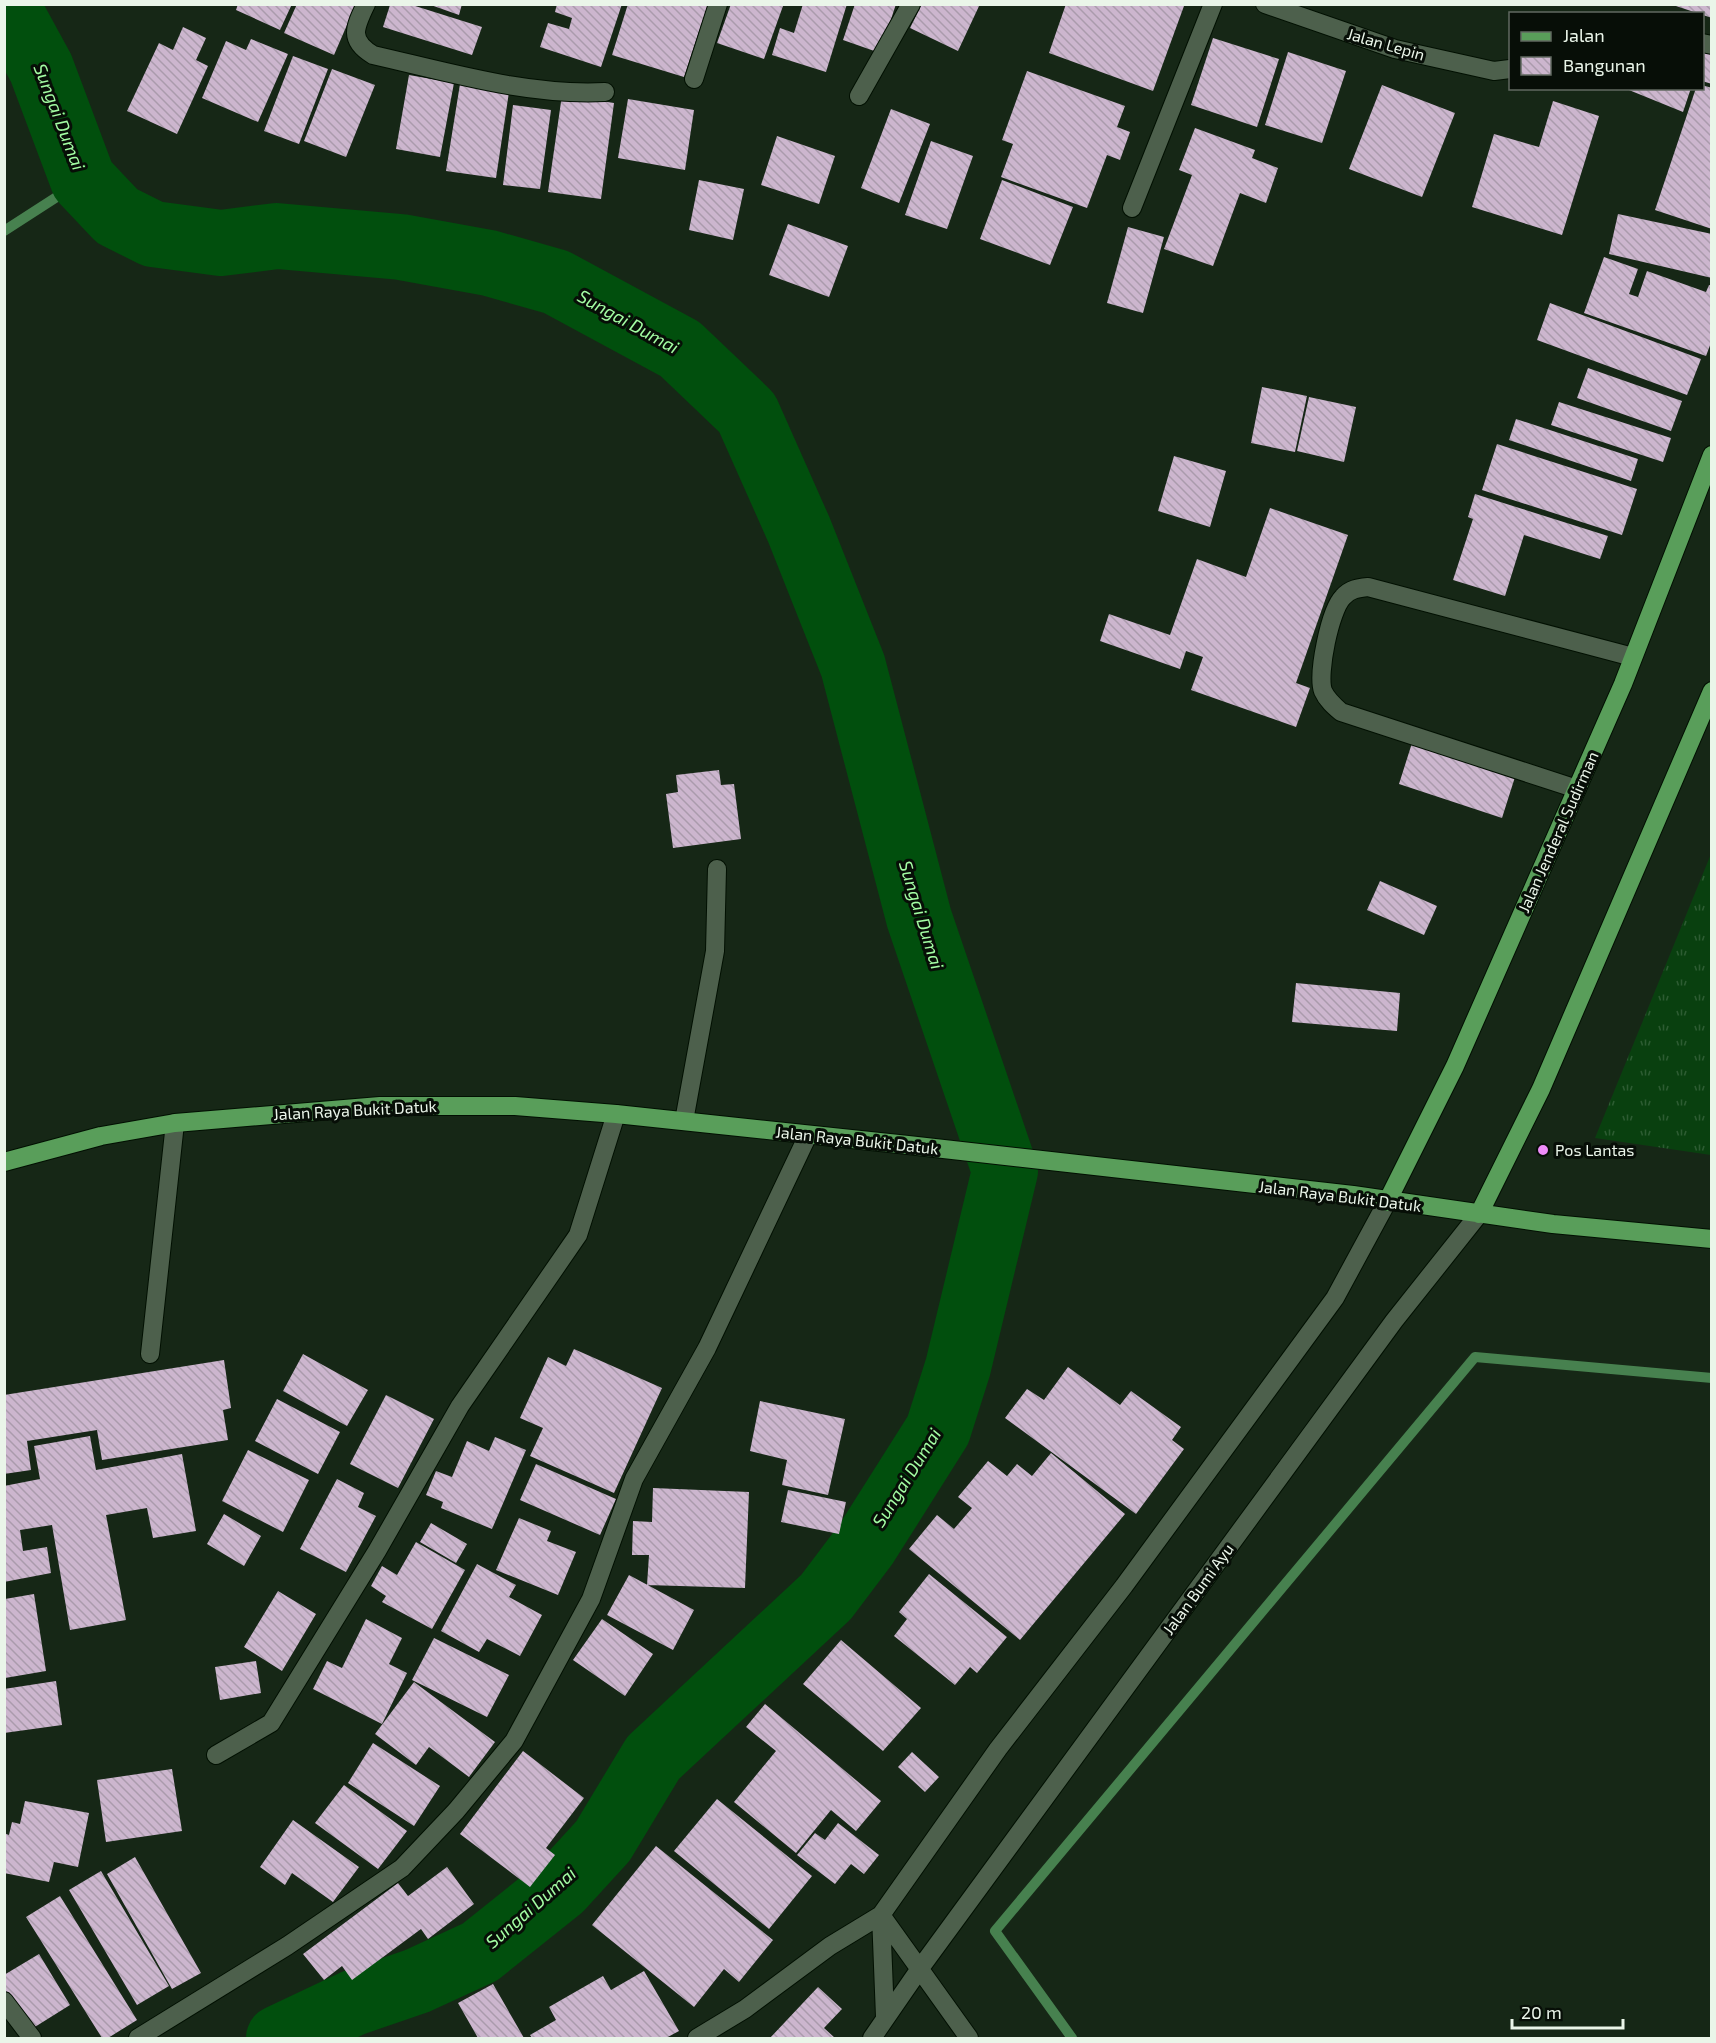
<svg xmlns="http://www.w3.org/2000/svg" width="1716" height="2043" font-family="'Exo 2',sans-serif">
<defs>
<pattern id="grass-tufts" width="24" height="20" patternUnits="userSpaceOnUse" patternTransform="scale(1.5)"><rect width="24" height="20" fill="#09400f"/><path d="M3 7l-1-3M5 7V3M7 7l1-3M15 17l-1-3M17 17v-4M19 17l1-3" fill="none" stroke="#2d5c32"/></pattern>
<pattern id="building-back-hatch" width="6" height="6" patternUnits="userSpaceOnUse" patternTransform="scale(1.5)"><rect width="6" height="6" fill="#ccb6ce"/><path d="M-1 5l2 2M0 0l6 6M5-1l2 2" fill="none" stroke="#aa9bac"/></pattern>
</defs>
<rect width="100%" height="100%" fill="#162716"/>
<path fill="url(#grass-tufts)" d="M1711,854V1155L1595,1138Z"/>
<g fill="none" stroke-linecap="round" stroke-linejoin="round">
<path stroke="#47814f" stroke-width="10" d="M4,231L83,180
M1072,2038L995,1931L1475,1357L1712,1378"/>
<path stroke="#014f0d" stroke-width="66" d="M6,4L41,68L83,180L117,216L153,234L221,243L277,236L401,247L489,263L556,282L680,349L747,413L799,530L853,666L919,918L1005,1171L958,1367L938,1430L866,1544L826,1597L653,1758L603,1841L560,1888L480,1952L417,1981L353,2003L279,2038"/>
</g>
<path fill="url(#building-back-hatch)" d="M238,4H292L280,30L236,10Z
M297,4H356L334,55L284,33Z
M428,4H462L459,15Z
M557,4H622L601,67L540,47L548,23L569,29L572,18L555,12Z
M628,4H708L684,77L612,55Z
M731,4L783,6L764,59L717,43Z
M803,4H847L826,72L772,55L780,28L794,33Z
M855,4H896L880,53L843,40Z
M922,4H980L958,51L910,28Z
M1066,4L1184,6L1153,91L1049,53Z
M1712,4V18L1673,5V4Z
M390,5H412L482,27L472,55L383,27Z
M183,27L206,38L196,60L208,66L177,134L127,111L159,43L173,50Z
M1213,38L1279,59L1257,127L1191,105Z
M251,39L288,54L258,122L202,98L226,41L246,50Z
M1702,48L1712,50V84L1702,81Z
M1288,52L1346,71L1322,143L1265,125Z
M293,56L328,69L299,144L264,131Z
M332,69L375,85L346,157L304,141Z
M1027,71L1125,106L1117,127L1130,132L1120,160L1107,155L1087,208L1001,177L1013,144L1002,140Z
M409,75L454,83L440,157L396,149Z
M460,84L509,92L496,178L446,171Z
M1382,85L1455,113L1422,197L1349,169Z
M1702,85L1712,88V229L1655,210L1696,88H1702Z
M1624,88H1691L1683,112Z
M562,95L614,103L601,199L548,192Z
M628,99L694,110L685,170L618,158Z
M1553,101L1599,116L1562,235L1472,207L1494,134L1539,147Z
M513,105L551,110L540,189L503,185Z
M891,109L930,124L899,203L861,188Z
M1195,128L1255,150L1252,158L1278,168L1266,203L1240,193L1213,266L1164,249L1192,175L1179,170Z
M777,136L835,156L819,204L761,185Z
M931,141L973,156L947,229L905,215Z
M699,180L744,189L733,240L689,230Z
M1002,180L1073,207L1050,265L980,239Z
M1618,214L1712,234V278L1609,254Z
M788,224L848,246L829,297L769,275Z
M1128,227L1164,237L1143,313L1107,303Z
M1604,257L1638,269L1629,294L1638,297L1647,271L1706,292L1709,285L1712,286V340L1706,356L1584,313Z
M1550,303L1701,359L1687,395L1537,340Z
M1588,368L1682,401L1671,431L1577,398Z
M1262,387L1307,396L1295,452L1251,443Z
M1309,397L1356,407L1344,462L1297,451Z
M1559,402L1671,438L1663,462L1551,425Z
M1516,419L1638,459L1631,481L1509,440Z
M1497,444L1637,489L1622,535L1482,490Z
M1174,456L1226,471L1210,527L1158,511Z
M1475,494L1608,536L1600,559L1524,535L1505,596L1453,580L1473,519L1468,517Z
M1270,508L1348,535L1296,683L1310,688L1296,727L1191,690L1203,657L1186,651L1180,669L1100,641L1109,614L1170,635L1197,559L1246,577Z
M1412,743L1515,777L1502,818L1399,784Z
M719,770L721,785L734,784L741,839L673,848L666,794L678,792L676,775Z
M1380,881L1437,906L1424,935L1367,910Z
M1296,983L1400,993L1397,1031L1292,1022Z
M574,1349L662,1388L614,1493L530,1456L543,1428L520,1418L548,1357L566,1366Z
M303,1354L368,1390L347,1426L283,1391Z
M224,1360L231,1408L223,1410L228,1440L102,1460L97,1430L27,1441L31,1470L4,1474V1395Z
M1068,1367L1120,1405L1131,1391L1181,1427L1172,1440L1184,1449L1136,1514L1005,1418L1027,1389L1044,1400Z
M386,1395L434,1419L398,1488L350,1464Z
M277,1399L340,1432L318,1474L255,1441Z
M760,1401L845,1419L828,1495L782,1485L787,1460L750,1451Z
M90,1436L96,1470L182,1454L196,1531L153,1538L147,1508L106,1515L126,1620L70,1630L52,1525L20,1530L23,1551L47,1547L51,1573L4,1582V1486L40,1479L34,1446Z
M495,1437L526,1450L492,1529L441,1508L443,1502L426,1495L436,1471L452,1477L467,1441L489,1451Z
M248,1450L309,1480L283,1532L222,1501Z
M1051,1453L1125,1514L1020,1640L909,1549L937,1515L954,1529L972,1508L958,1497L988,1461L1007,1476L1017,1464L1032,1476Z
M536,1464L616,1499L600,1535L520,1500Z
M337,1479L364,1493L358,1507L376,1516L346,1572L300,1549Z
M653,1488L749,1492L745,1588L647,1585L649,1555H632L633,1521L652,1522Z
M788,1490L846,1502L839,1534L781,1522Z
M224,1514L261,1536L244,1566L207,1544Z
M519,1518L551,1531L547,1541L576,1552L558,1595L496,1570Z
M431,1523L467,1544L456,1563L420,1542Z
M416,1542L465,1570L432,1629L382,1602L386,1596L371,1586L382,1566L397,1575Z
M477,1564L516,1585L509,1597L542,1615L520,1656L487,1639L479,1652L441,1631Z
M929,1574L1007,1637L977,1673L970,1667L955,1685L894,1636L907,1619L899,1612Z
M629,1575L694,1610L673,1650L607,1615Z
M278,1591L316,1614L282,1671L244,1647Z
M34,1594L46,1671L5,1678V1599Z
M366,1619L402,1638L389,1664L407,1673L382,1724L313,1689L327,1661L342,1668Z
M602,1619L653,1654L625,1696L573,1660Z
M434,1638L509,1675L487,1717L412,1680Z
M841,1640L921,1708L883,1751L803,1684Z
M256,1661L261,1693L220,1700L215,1667Z
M56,1681L62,1725L4,1733V1689Z
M414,1682L495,1742L469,1777L429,1747L416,1765L375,1734Z
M765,1704L881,1801L856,1831L831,1810L796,1853L734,1802L776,1751L746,1727Z
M373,1743L440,1786L414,1826L348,1783Z
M523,1751L584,1798L546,1848L555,1855L530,1887L460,1834Z
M912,1752L939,1777L925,1792L898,1767Z
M172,1769L182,1831L106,1842L97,1780Z
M344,1785L407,1831L378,1869L315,1823Z
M717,1799L812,1876L769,1929L674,1851Z
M25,1801L89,1813L78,1867L54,1862L49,1882L4,1873V1833L9,1835L12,1822L20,1824Z
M293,1820L359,1867L333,1902L292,1873L285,1885L260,1867Z
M838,1823L879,1855L864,1874L851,1864L835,1884L797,1855L815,1833L825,1840Z
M656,1846L773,1940L739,1982L724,1969L694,2007L592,1925Z
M135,1857L201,1973L172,1989L107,1874Z
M447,1867L474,1904L428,1939L421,1929L352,1980L342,1966L324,1980L303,1954L398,1883L408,1896Z
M101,1871L169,1986L137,2005L69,1890Z
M60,1896L137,2020L108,2038H102L26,1917Z
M39,1954L70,2005L30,2030L4,1989V1975Z
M644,1971L679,2031L666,2038H532L530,2035L556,2020L549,2007L603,1976L611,1990Z
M493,1984L524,2038H478L458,2003Z
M818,1987L842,2009L824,2028L835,2038H770Z"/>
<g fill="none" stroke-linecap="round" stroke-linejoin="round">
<g stroke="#021002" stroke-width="20">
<path id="lane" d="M1577,789L1341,712C1334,706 1327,700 1323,691C1317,674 1330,610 1343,597C1350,589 1358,588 1368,587L1633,657
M684,1121L715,951L717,869
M150,1354L175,1123
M4,2001L32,2038"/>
</g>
<g stroke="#021002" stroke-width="20">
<path id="street" d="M366,4C355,27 348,40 373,55C448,72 527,96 605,92
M1265,4L1395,49L1494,71L1510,69
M1702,43L1712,45
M694,79L718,4
M859,96L911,4
M1132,208L1213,4
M216,1755L271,1723L377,1551L460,1406L578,1235L616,1114
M881,1915L969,2038
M881,1915L885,2017
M138,2038L287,1946L402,1868L456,1811L514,1741L591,1599L634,1479L707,1348L808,1135
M697,2038L745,2009L830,1946L881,1915L998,1749L1124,1586L1335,1298L1387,1202
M872,2038L921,1967L1394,1321L1479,1214"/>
</g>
<g stroke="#021002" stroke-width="20">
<path id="primary" d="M4,1162L101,1136L175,1123L380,1106H515L616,1114L908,1145L1353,1195L1553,1224L1712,1239
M1387,1202L1455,1066L1623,684L1712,455
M1479,1214L1541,1089L1712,691"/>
</g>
<use href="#lane" stroke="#4d604c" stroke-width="18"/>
<use href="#street" stroke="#4d604c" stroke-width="18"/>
<use href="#primary" stroke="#599e5a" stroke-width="18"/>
</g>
<circle fill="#ee8cf8" stroke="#070e07" stroke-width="2" cx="1543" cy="1150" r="6"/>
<g text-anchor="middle" stroke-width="6" stroke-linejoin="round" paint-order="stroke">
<g font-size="16" fill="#eaf5e9" stroke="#070e07">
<text transform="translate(1386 44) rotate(16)" y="6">Jalan Lepin</text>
<text transform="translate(1558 832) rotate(-66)" y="6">Jalan Jenderal Sudirman</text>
<text transform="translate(355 1110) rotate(-3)" y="6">Jalan Raya Bukit Datuk</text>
<text transform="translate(857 1140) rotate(6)" y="6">Jalan Raya Bukit Datuk</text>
<text transform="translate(1340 1196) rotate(7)" y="6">Jalan Raya Bukit Datuk</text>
<text transform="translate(1198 1589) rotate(-54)" y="6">Jalan Bumi Ayu</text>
</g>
<g font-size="16" fill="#eaf5e9" stroke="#070e07" text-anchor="start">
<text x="1555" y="1156">Pos Lantas</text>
</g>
<g font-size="18" font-style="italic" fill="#a3fda3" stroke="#070e07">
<text transform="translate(59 117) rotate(69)" y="6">Sungai Dumai</text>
<text transform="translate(628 322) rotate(29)" y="6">Sungai Dumai</text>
<text transform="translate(921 915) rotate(73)" y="6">Sungai Dumai</text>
<text transform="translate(907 1478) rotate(-58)" y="6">Sungai Dumai</text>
<text transform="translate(531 1908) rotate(-41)" y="6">Sungai Dumai</text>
</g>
</g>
<rect width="1716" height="2043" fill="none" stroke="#eaf5e9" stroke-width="12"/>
<rect x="1509" y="12" width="195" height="78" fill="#070e07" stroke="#626a61" stroke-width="1.5"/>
<rect x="1521" y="32" width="30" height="9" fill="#599e5a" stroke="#626a61" stroke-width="1.5"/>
<text x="1563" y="42" font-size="18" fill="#eaf5e9">Jalan</text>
<rect x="1521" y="57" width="30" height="18" fill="url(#building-back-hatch)" stroke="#626a61" stroke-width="1.5"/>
<text x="1563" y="72" font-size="18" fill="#eaf5e9">Bangunan</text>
<path d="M1512 2019v9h111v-9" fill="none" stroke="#eaf5e9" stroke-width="3"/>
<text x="1521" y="2019" font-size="18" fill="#eaf5e9" stroke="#070e07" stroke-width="4.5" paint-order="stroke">20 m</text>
</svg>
